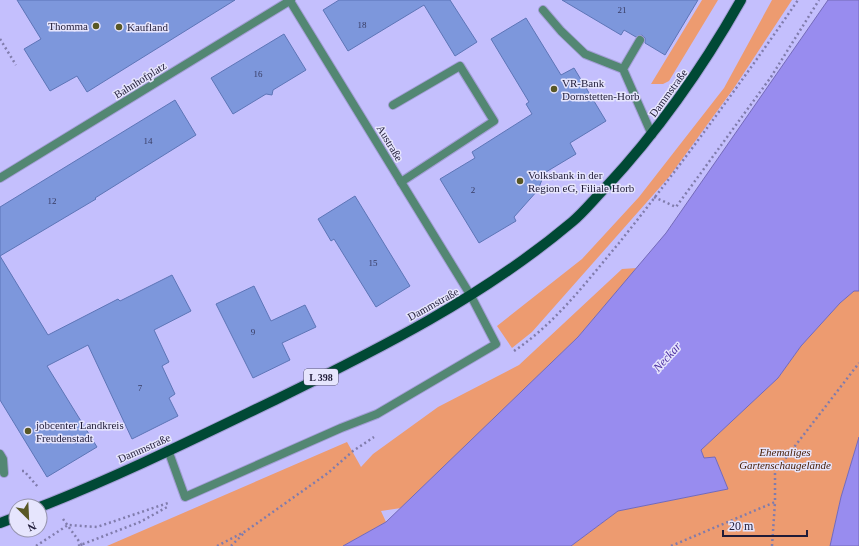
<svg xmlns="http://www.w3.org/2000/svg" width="859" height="546" font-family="'Times New Roman',serif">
<rect width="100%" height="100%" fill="#c4bffd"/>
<path fill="#ed9b70" d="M702,0H718L669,81L663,84H651Z
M772,0H792L734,88L669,177L532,332L512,348L497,326L582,259L639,197L724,88Z
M637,268L578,337L401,508L381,511L386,522L343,546H107L347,442L361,467L373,454L438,407L519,365L622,269Z
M854,291H859V437L841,497L830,546H571L618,511L728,489L715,457L704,458L701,450L778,378L801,346L840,303Z"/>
<path fill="#988cef" stroke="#746ab8" d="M828,0H859V291H854L840,303L801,346L778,378L701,450L704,458L715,457L728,489L618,511L571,546H343L386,522L578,337L666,233Z
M859,437V546H830L841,497Z"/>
<path fill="#7d97dc" stroke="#5d75b7" d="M17,0H235L87,92L77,76L50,91L24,49L41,39Z
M339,0H450L477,42L455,56L424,5L348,51L323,10Z
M562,0H698L665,55L645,43V38L642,35L636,37L624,30L621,35Z
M526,18L561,75L574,68L606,121L570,143L576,154L541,175L543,177L538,190L514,217L516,221L479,243L440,179L475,158L472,152L532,114L526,104L529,102L491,39Z
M284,34L306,70L273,90L272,95L266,94L233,114L211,78Z
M175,100L196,135L95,198L96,199L0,256L48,335L118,299L120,301L172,275L191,311L154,330L169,362L162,366L175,394L169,398L178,416L132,439L88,345L47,366L97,447L47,477L0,400V207Z
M355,196L410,286L376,307L334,239L331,241L318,219Z
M254,286L271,321L305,305L316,327L282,343L290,360L253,378L216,304Z"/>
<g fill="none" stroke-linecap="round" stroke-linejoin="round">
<g stroke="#a39ed6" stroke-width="10">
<path id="lane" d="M543,10L561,31L585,54L623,69
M640,40L623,69L652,135
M393,105L460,66L494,121L401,182
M168,450L185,497L341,428L377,414L496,344L471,296"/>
</g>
<g stroke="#a39ed6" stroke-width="10">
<path id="street" d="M290,1L471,296
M0,178L291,0
M0,454L3,459L4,473"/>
</g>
<g stroke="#a39ed6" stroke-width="12">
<path id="primary" d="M40,507C119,476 198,437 275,400C379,349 483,297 572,222C584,212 595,198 606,187C660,129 702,69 741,0
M0,523L16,517"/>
</g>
<path stroke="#807cac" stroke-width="2.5" stroke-dasharray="2 3" stroke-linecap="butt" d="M0,39L16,65
M654,197L676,207L771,77L819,0
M514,351C556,323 587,281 619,243C682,164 741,83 798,0
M22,471H24L38,487
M63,519L81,544
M36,546L68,525L97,527L168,503
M78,546L140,522L169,506
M217,546L246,531L328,473L353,451L374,437
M231,546L244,533
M671,546L775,502V472L859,363
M772,546L775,502"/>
<use href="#lane" stroke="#538773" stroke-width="8"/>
<use href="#street" stroke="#538773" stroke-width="8"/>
<use href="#primary" stroke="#004935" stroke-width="10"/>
<path stroke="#807cac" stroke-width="2.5" stroke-dasharray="2 3" stroke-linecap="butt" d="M81,544L82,546"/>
</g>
<g fill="#595825" stroke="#e6e5fd" stroke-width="1.5">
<circle cx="96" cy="26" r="4"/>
<circle cx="119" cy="27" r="4"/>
<circle cx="554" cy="89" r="4"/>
<circle cx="520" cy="181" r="4"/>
<circle cx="28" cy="431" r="4"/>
</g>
<g text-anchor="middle" stroke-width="3" stroke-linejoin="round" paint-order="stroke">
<g font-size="9" fill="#373b61">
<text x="622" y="13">21</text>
<text x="362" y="28">18</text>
<text x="258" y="77">16</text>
<text x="148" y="144">14</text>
<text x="473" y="193">2</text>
<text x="52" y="204">12</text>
<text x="373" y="266">15</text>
<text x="253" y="335">9</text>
<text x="140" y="391">7</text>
</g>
<rect fill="#e6e5fd" stroke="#5b5873" stroke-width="1" x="304" y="369" width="34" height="16" rx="3"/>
<g font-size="10" font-weight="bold" fill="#201c38">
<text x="321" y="381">L 398</text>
</g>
<g font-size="11" fill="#201c38" stroke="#e6e5fd" text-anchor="start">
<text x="88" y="30" text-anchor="end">Thomma</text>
<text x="127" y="31">Kaufland</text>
<text x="562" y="87">VR-Bank<tspan x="562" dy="13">Dornstetten-Horb</tspan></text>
<text x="528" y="179">Volksbank in der<tspan x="528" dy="13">Region eG, Filiale Horb</tspan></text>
<text x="36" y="429">jobcenter Landkreis<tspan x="36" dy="13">Freudenstadt</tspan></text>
</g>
<g font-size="11" fill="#201c38" stroke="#e6e5fd">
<text transform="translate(140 80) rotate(-32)" y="4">Bahnhofplatz</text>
<text transform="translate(668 93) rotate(-54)" y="4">Dammstraße</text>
<text transform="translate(390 143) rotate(59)" y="4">Austraße</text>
<text transform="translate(433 304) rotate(-29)" y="4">Dammstraße</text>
<text transform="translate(144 448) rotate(-24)" y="4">Dammstraße</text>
</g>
<g font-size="11" font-style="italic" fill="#482009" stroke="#e6e5fd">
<text x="785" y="456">Ehemaliges<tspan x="785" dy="13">Gartenschaugelände</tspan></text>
</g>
<g font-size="12" font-style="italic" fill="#4c2fa2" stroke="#e6e5fd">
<text transform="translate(667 357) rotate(-48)" y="4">Neckar</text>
</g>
</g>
<g transform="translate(28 518) rotate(156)"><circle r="19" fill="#e6e5fd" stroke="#9795ae"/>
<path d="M0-3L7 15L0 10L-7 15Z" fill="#595825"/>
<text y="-6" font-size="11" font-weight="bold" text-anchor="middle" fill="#201c38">N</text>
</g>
<path d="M723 530v6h84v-6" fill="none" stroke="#201c38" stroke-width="2"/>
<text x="729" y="530" font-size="12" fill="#201c38" stroke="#e6e5fd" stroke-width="3" paint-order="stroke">20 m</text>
</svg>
